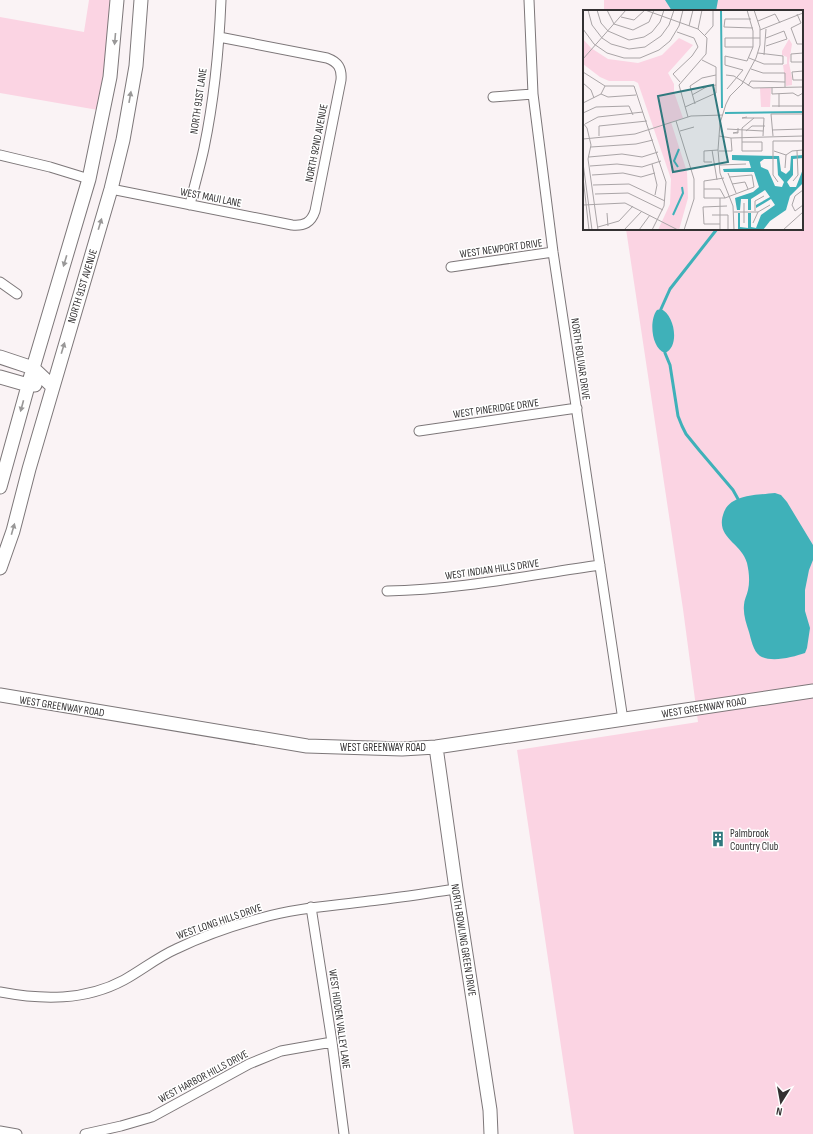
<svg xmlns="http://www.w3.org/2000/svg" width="813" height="1134" font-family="'Sofia Sans Condensed',sans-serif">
<rect width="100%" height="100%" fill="#faf3f5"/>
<path fill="#fbd4e3" d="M89,0H110L106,53L98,110L0,93V17L84,32Z
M604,0H813V1134H574L517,750L698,722L683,609L626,229H802V11H604Z"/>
<path fill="#3fb1b9" d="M665,0H718L716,11H672Z
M661,309C675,315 680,347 665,353C651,348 649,320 657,310Z
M775,493L781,495L787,502L813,545V560L809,570L805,590V611L810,628L807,648L805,653C793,657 772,663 760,656C753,651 751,639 749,632C746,623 743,614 744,605C744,600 747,595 748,590C750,581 749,572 747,563C741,542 714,538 724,512C731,494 758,495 775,493Z"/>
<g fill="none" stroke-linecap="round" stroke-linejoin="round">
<path stroke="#3fb1b9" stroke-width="3" d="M661,309L670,289L717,229
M665,353L670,365L678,416L682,426L686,434L699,450L733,490L738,499"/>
<g stroke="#7d7779" stroke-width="11">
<path id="street" d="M529,0L533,94L553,252L623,720
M493,97L533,94
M0,155L50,167L89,179
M111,189L292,225C304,226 311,223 315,211L341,80C342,68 338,62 327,58L219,37
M190,205C194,186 200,167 204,148C214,100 219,50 221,0
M451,267L553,252
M0,282L17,294
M419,431L577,408
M387,591C458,590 529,575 600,565
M311,907L332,1042L344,1134
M0,992C42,1000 85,1001 124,980C142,970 158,957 176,949C203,936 232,926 261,918C296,908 332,906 369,901C398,898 427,893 456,889
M0,1131L17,1134
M85,1134L121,1126L152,1117L249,1064L281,1051L332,1042"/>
</g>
<g stroke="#7d7779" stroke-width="15">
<path id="secondary" d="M0,357L33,368L52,386
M0,377L28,385H35
M0,487L33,368L89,179L110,77L117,0
M0,568L13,531L29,469L111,189L123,140L136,66L141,0
M0,695L307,746L402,749L436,747L813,691
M436,747L456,889L490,1110L491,1134"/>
</g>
<use href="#street" stroke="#fff" stroke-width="9"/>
<use href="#secondary" stroke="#fff" stroke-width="13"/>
</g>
<defs><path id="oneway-solid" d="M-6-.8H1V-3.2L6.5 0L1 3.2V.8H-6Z"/></defs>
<g fill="#999898">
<use href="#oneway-solid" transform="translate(115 39) rotate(95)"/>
<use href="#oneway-solid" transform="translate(130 97) rotate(-80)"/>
<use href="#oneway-solid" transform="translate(100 224) rotate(-73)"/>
<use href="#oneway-solid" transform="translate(65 261) rotate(107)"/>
<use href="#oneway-solid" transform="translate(63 348) rotate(-73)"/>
<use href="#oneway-solid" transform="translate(22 406) rotate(105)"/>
<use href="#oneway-solid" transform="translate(13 529) rotate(-74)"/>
</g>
<defs>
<g id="building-bare" transform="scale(1.2)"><path d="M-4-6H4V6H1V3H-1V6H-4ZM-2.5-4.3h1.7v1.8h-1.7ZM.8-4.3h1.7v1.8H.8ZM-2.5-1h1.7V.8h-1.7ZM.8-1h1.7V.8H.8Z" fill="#30797e" stroke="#fff" stroke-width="2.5" paint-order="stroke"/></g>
</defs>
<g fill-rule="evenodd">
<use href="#building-bare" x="718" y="839"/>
</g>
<g text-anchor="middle" stroke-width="3" stroke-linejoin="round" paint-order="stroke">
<g font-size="11" fill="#333132" stroke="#fff">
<text transform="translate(198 101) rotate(-82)" y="4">NORTH 91ST LANE</text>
<text transform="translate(316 143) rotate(-79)" y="4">NORTH 92ND AVENUE</text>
<text transform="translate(211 197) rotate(11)" y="4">WEST MAUI LANE</text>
<text transform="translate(501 248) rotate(-8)" y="4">WEST NEWPORT DRIVE</text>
<text transform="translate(82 286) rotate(-73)" y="4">NORTH 91ST AVENUE</text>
<text transform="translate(581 359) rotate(82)" y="4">NORTH BOLIVAR DRIVE</text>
<text transform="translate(496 408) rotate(-8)" y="4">WEST PINERIDGE DRIVE</text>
<text transform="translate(492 569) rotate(-8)" y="4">WEST INDIAN HILLS DRIVE</text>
<text transform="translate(62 706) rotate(9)" y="4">WEST GREENWAY ROAD</text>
<text transform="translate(704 707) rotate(-9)" y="4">WEST GREENWAY ROAD</text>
<text x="383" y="751">WEST GREENWAY ROAD</text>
<text transform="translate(219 921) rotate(-19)" y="4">WEST LONG HILLS DRIVE</text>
<text transform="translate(464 940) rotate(81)" y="4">NORTH BOWLING GREEN DRIVE</text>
<text transform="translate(340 1019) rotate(82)" y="4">WEST HIDDEN VALLEY LANE</text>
<text transform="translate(203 1076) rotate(-28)" y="4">WEST HARBOR HILLS DRIVE</text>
</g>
<g font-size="11" fill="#333132" stroke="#fff" text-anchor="start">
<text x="730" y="837">Palmbrook<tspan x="730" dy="13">Country Club</tspan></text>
</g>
</g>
<g transform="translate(583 10)">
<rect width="220" height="220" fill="#faf3f5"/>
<path d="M96,28L110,35L85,63L91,74V82L100,108L88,112L104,162L105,188L96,220H75L87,194L88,169L55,73L51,71H26L17,67L0,54V29L8,38L25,49L55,53L79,45ZM206,29L209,34L206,53L209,68V75L203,76L200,55L204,54V47L199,45V41ZM177,78H188L187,97H178Z" fill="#fbd4e3"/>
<path d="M149,145L196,146L198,161L203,164L207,160L208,146L220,145V148L210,149V165L204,172L207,177H213L220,159V173L207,186L203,200L187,211L180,220H155V203H157V217L165,218V203H168V217L173,218L178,205L192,195L188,189L173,198V195L187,187L182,180L168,189V200H165V189H158L157,200H154L152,188L170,182L176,177L171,162H141L140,159L168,158L166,151L149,150ZM181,149H194L195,165L201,172L199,177L192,176L185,160L178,157L177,152Z" fill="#3fb1b9" fill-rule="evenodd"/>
<path fill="none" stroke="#3fb1b9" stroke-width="2" d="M138,0L139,98M142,103L220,102M95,157L91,151L96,139M90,205L100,183L99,177"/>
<path fill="none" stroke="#aaa5a7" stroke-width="1" d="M5,0L9,15L19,28L28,34L46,39L62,37L78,26L86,15L91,0M14,0L18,13L25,21L46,30L61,27L69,22L77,12L81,0M24,0L31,14L50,20L66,12L71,0M62,0L115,19L124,28L123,44L96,75L105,107M214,4L218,13L208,18L214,34H220M38,7L51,10L62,0M168,9H142L141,17L170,18M175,11L192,4L197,13M106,16L110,0M0,19L11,34L24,43L41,48H57L76,40L87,31L96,16L100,0M115,19L119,0M177,20L220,3M94,22L111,28L115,37L109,46L90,64L97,72M122,25L130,16V0M183,36L204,29L201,21L183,28M170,37H142V28H177M220,43L208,44V52H220M181,45L183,19M166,48L181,54H200V46L175,43M0,49L43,0M168,59L180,63H202V77M220,61L209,62L210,70H220M0,62L22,76H51L83,172L81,196L69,220M143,65L151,66L170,78L220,77M0,73L8,80L11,88M159,74L173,48L177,35V18L171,0M165,76L168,71L202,72M189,77V84L210,83L215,86L220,83M144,79L160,60L142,55V46L164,51L170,37V21L164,0M18,84L25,87L53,85M196,84V97M109,85L125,76L133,75M0,93L18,84L22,76M112,94L107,76L119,68L133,65M189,96H220M102,97L133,83V57L119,50M0,103L13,97L46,96L50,105M164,107L159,108H181L180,126M93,111L111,169V189L101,220M0,113L4,118L8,135L5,149L15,220M2,114L15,107L60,102M155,118V123H150L155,122M144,119L180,121M189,120L220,119V136M97,121L111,117M163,121L169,116H182M16,126V116L64,111M136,126L148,128L220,126M190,126L188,104H220M0,129L52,124L108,106L140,105M159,132H179V141H159V118L171,108M8,137L53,134L70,130M129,140L134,170M136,141H149L148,128M191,141L203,145L209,141L220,140M6,147L39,144L59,147L75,142M129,152H121V141L135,140M0,153L9,220M69,154L74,175L72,185M137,155L163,154M7,156L34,154L59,157L78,151M202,158L203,145M145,163L153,183M9,165L40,163L58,167L72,163M0,167L6,220M141,168L121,171V188H142L171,177L169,165L146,167M210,171L215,165L214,141M195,172L190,165V131H220M149,174L162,172L165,179M10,175L46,174L82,191M121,179H137L142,188M220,180L212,186L209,195L212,201L220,195M12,184L45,183L80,200M161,193V213M0,195L42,193L95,220M172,201V191L181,186M151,202H175L187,195M24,203L25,216M129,205H145V220M170,213L175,202M137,214H121L120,197L144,196M15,217L36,211L50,196M41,220L59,201M56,220L67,205M137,220V188M151,220L150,196L137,163L135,140L137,113L143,94L147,86L160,73M200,220L220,202"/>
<path fill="#30797e" fill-opacity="0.15" stroke="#30797e" stroke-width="2" d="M130,75L145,152L90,162L75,86Z"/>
<rect width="220" height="220" fill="none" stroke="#333132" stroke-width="2"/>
</g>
<g transform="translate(781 1102) rotate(191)" stroke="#ffffff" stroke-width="3" paint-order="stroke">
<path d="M0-3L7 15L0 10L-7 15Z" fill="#333132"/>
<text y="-6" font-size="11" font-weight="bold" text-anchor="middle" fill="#333132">N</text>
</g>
</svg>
